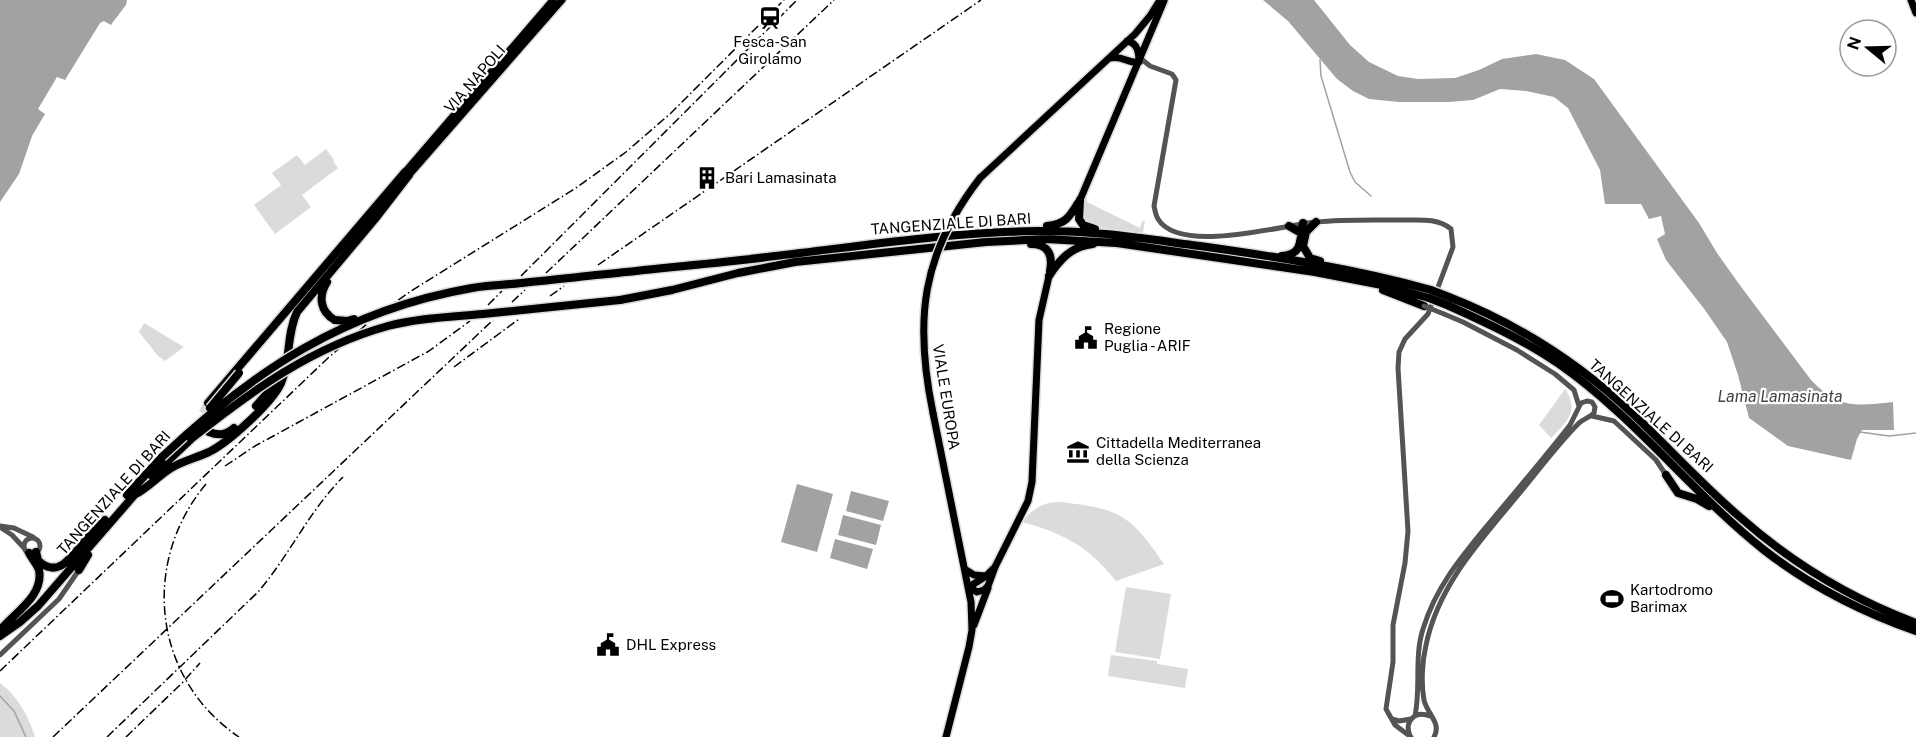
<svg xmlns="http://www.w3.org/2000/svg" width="1916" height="737" font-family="'Public Sans',sans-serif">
<rect width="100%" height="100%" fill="#fff"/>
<path fill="#dbdbdb" d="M326,149L334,160L333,161L338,168L302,195L311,207L275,234L254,205L281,185L272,173L297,155L305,165Z
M1084,197L1087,198V202L1140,228L1142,221H1145L1143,233L1091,227L1085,225L1080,211Z
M144,323L184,347L165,361L158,356L139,332Z
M1565,389C1580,411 1567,422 1551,438L1539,425Z
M1060,502C1120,509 1130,514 1164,564L1116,581C1088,546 1065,534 1022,522C1031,510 1044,501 1060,502Z
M1126,587L1171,594L1160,659L1115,652Z
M1111,655L1157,661V664L1188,669L1185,688L1108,676Z
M0,683C17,695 29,717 35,737H0Z"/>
<path fill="#a2a2a2" d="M0,0H127L126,5L113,22L111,25L104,21L100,23L65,80L57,77L38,109L45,114L32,136L19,174L0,202Z
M1263,0H1314L1350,45L1369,62L1398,76L1418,79L1455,78L1479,70L1502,59L1536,54L1565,60L1594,79L1699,223L1717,253L1739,284L1811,380C1839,409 1856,406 1893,402L1894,430H1862L1857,439L1851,460L1788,446L1749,418L1738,375L1727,342L1705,310L1666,260L1657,239L1665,234L1661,216L1649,219L1641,204H1605L1600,170L1568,108L1554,97L1526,91L1500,89L1473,100L1449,102H1399L1369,99L1353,91L1337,79L1288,21Z
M797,484L833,494L817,552L781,542Z
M851,491L889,501L883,521L846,511Z
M843,515L881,525L876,545L838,535Z
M835,539L873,549L867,569L830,558Z"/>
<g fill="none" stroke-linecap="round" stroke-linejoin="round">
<path stroke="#a2a2a2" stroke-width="1.5" d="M1320,60L1321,76L1350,172L1355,182L1371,196
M1860,432L1889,436L1916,433
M0,696L14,711L26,737"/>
<path stroke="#d9d9d9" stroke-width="8" stroke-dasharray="8 4" stroke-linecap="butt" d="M203,425L202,414L208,403"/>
<g stroke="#dbdbdb" stroke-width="10">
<path id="major" d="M1911,0L1916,13
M1110,58C1123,55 1128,64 1139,62C1139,53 1138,43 1127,41
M405,172L553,0
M409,175L562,0
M980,178L1135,34L1150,16L1160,0
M1080,200L1164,1
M933,413L971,602L972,630L969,647L946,737
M966,570L974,575L986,576
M969,587L977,592L984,590L988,586L995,567L1028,501L1032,482L1039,320L1049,276
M969,587L986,576L993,569
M974,625L988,588"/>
</g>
<g stroke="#dbdbdb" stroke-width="11">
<path id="highway" d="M1080,200L1079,219L1083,225L1095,229
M1316,222L1306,232L1303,246L1310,258L1320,261
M1047,226C1065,224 1069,218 1078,203
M1289,226L1301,233
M1031,244C1049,244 1053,256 1050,271
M1282,256C1304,254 1299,240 1303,223
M617,273C669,267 722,263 775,256C862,246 950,232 1037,231C1092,230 1146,239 1200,246C1278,257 1356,269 1431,290
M1049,276C1060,259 1072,246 1093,244
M327,282C318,296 320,312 335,320
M1383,290L1424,306
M1449,297C1518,324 1579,363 1633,414C1669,448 1703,486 1741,518C1792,563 1852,599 1916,623
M620,300L672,290L738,273L795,262L986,242L1046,239L1117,243L1315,272L1382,285L1429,298
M1447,305C1485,322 1524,340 1559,364C1635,417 1692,493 1764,550C1809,585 1862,612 1916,631
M208,403L405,172
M256,406L277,382
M209,432C219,436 226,435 234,428
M1666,475L1678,493L1697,499L1709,506
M152,476L191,439
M127,495L162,457
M134,495C148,488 158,476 171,468C183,461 196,458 209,452C229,442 272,403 281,383C291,361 286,335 297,312L375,219L409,175
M36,552L38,560C43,566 52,570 60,566C72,561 90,531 105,520
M79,570L88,555
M2,628C16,612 44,595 39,570C37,564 32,559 29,553
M0,636L20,622L38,606L137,492"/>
</g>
<path stroke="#545454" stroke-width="5" d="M1140,58L1150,66L1172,74L1176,80L1154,206C1155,211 1156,216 1158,219C1180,255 1282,225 1316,222C1345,219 1374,220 1403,220C1420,220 1438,218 1451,229L1453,247L1428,314L1405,339L1399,352L1398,368L1408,531L1405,563L1393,625V662L1386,709L1395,725L1411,737
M1444,314L1463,322L1517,350L1555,374L1574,390L1579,406
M1592,416L1614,421L1656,460L1666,475
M0,526L14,528L33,537
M0,527L12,535L24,548
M24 546a8 8 0 1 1 16 0a8 8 0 1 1-16 0Z
M0,655L59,599L79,570
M1415,716C1421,687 1414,657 1423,629C1436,586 1463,555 1491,521C1518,489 1545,457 1570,425L1581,403L1587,401L1592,402L1595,407L1594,413C1590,417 1584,419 1579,423C1559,443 1541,467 1523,489C1484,537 1439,582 1426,645C1422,662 1421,684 1424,700C1427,714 1442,723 1434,737
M1392,719L1399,721L1411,719
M1410,736C1404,721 1415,710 1430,716"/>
<use href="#major" stroke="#000" stroke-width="7"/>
<use href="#highway" stroke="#000" stroke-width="8"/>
<path stroke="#000" stroke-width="1.5" stroke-dasharray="9 3 1.5 3" stroke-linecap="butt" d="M598,265L981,0
M546,273L834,0
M521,276L797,0
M550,296L564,286
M512,302L525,290
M488,305L502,291
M454,367L519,319
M225,466L255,446L429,351L470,321
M206,484C140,563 153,679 239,737
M0,671L328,358L376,316L411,291L576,188L626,152L671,113L784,0
M53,737L493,320
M107,737L258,592C289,556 309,511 343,477
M126,737L183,682L200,663"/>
<g stroke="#dbdbdb" stroke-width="10" stroke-linecap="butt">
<path id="major-bridge" d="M933,413C914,321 921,254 980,178"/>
</g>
<g stroke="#dbdbdb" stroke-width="11" stroke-linecap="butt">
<path id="highway-bridge" d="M1431,290L1449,297
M1429,298L1447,305
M335,320L347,321L354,319
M210,408L239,373
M191,439C251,391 312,347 388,326C419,318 451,317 483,314C529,309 574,305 620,300
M162,457C253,371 345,310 472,288C488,285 505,285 522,283C553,280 585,276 617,273"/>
</g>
<path stroke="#545454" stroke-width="5" d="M1424,306L1444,314"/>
<use href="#major-bridge" stroke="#000" stroke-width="7"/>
<use href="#highway-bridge" stroke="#000" stroke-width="8"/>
</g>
<defs>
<g id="station-bare" transform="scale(1.8)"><path d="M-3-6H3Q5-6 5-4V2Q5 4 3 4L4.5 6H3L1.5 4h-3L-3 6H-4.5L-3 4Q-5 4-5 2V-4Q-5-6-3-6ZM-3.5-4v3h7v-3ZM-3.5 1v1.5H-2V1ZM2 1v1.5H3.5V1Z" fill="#000" stroke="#fff" stroke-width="2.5" paint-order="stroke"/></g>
<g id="building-bare" transform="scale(1.8)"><path d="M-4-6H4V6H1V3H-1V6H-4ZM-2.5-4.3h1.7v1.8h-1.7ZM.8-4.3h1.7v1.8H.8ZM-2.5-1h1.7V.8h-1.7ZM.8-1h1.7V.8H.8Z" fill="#000" stroke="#fff" stroke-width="2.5" paint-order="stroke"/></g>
<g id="civic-bare" transform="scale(1.8)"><path d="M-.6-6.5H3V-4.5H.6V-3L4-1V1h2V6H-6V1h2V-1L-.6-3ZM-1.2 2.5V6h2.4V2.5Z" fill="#000" stroke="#fff" stroke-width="2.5" paint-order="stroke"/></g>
<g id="museum-bare" transform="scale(1.8)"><path d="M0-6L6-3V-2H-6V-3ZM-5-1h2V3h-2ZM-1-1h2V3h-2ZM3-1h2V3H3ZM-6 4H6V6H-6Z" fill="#000" stroke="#fff" stroke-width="2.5" paint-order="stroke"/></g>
<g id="stadium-bare" transform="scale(1.8)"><path d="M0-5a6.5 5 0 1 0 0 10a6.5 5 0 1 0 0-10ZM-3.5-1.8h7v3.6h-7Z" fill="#000" stroke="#fff" stroke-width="2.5" paint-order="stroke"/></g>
</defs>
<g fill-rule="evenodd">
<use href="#station-bare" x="770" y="18"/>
<use href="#building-bare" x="707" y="178"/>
<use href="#civic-bare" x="1086" y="338"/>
<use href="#museum-bare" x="1078" y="452"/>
<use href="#stadium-bare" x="1612" y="599"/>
<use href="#civic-bare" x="608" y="645"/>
</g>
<g text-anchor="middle" stroke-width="4.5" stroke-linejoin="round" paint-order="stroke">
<g font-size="15" fill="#000" stroke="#fff" text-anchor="start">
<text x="770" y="47" text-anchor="middle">Fesca-San<tspan x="770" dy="17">Girolamo</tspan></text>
<text x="725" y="183">Bari Lamasinata</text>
<text x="1104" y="334">Regione<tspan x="1104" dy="17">Puglia - ARIF</tspan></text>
<text x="1096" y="448">Cittadella Mediterranea<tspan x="1096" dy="17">della Scienza</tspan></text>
<text x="1630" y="595">Kartodromo<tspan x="1630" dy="17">Barimax</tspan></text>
<text x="626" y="650">DHL Express</text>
</g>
<g font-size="15" fill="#000" stroke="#fff">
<text transform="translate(475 79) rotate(-49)" y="5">VIA NAPOLI</text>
<text transform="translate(951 224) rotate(-4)" y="5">TANGENZIALE DI BARI</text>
<text transform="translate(946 397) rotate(81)" y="5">VIALE EUROPA</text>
<text transform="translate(1651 416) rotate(42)" y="5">TANGENZIALE DI BARI</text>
<text transform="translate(114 493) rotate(-48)" y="5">TANGENZIALE DI BARI</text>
</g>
<g font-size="16" font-style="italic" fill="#434343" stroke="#fff">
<text x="1780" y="402">Lama Lamasinata</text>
</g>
</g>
<g transform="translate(1868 48) rotate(289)"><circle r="28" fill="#ffffff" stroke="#999999" stroke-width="1.5"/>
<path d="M0-4.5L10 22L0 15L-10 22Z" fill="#000000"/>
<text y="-9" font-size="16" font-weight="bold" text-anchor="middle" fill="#000000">N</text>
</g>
</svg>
